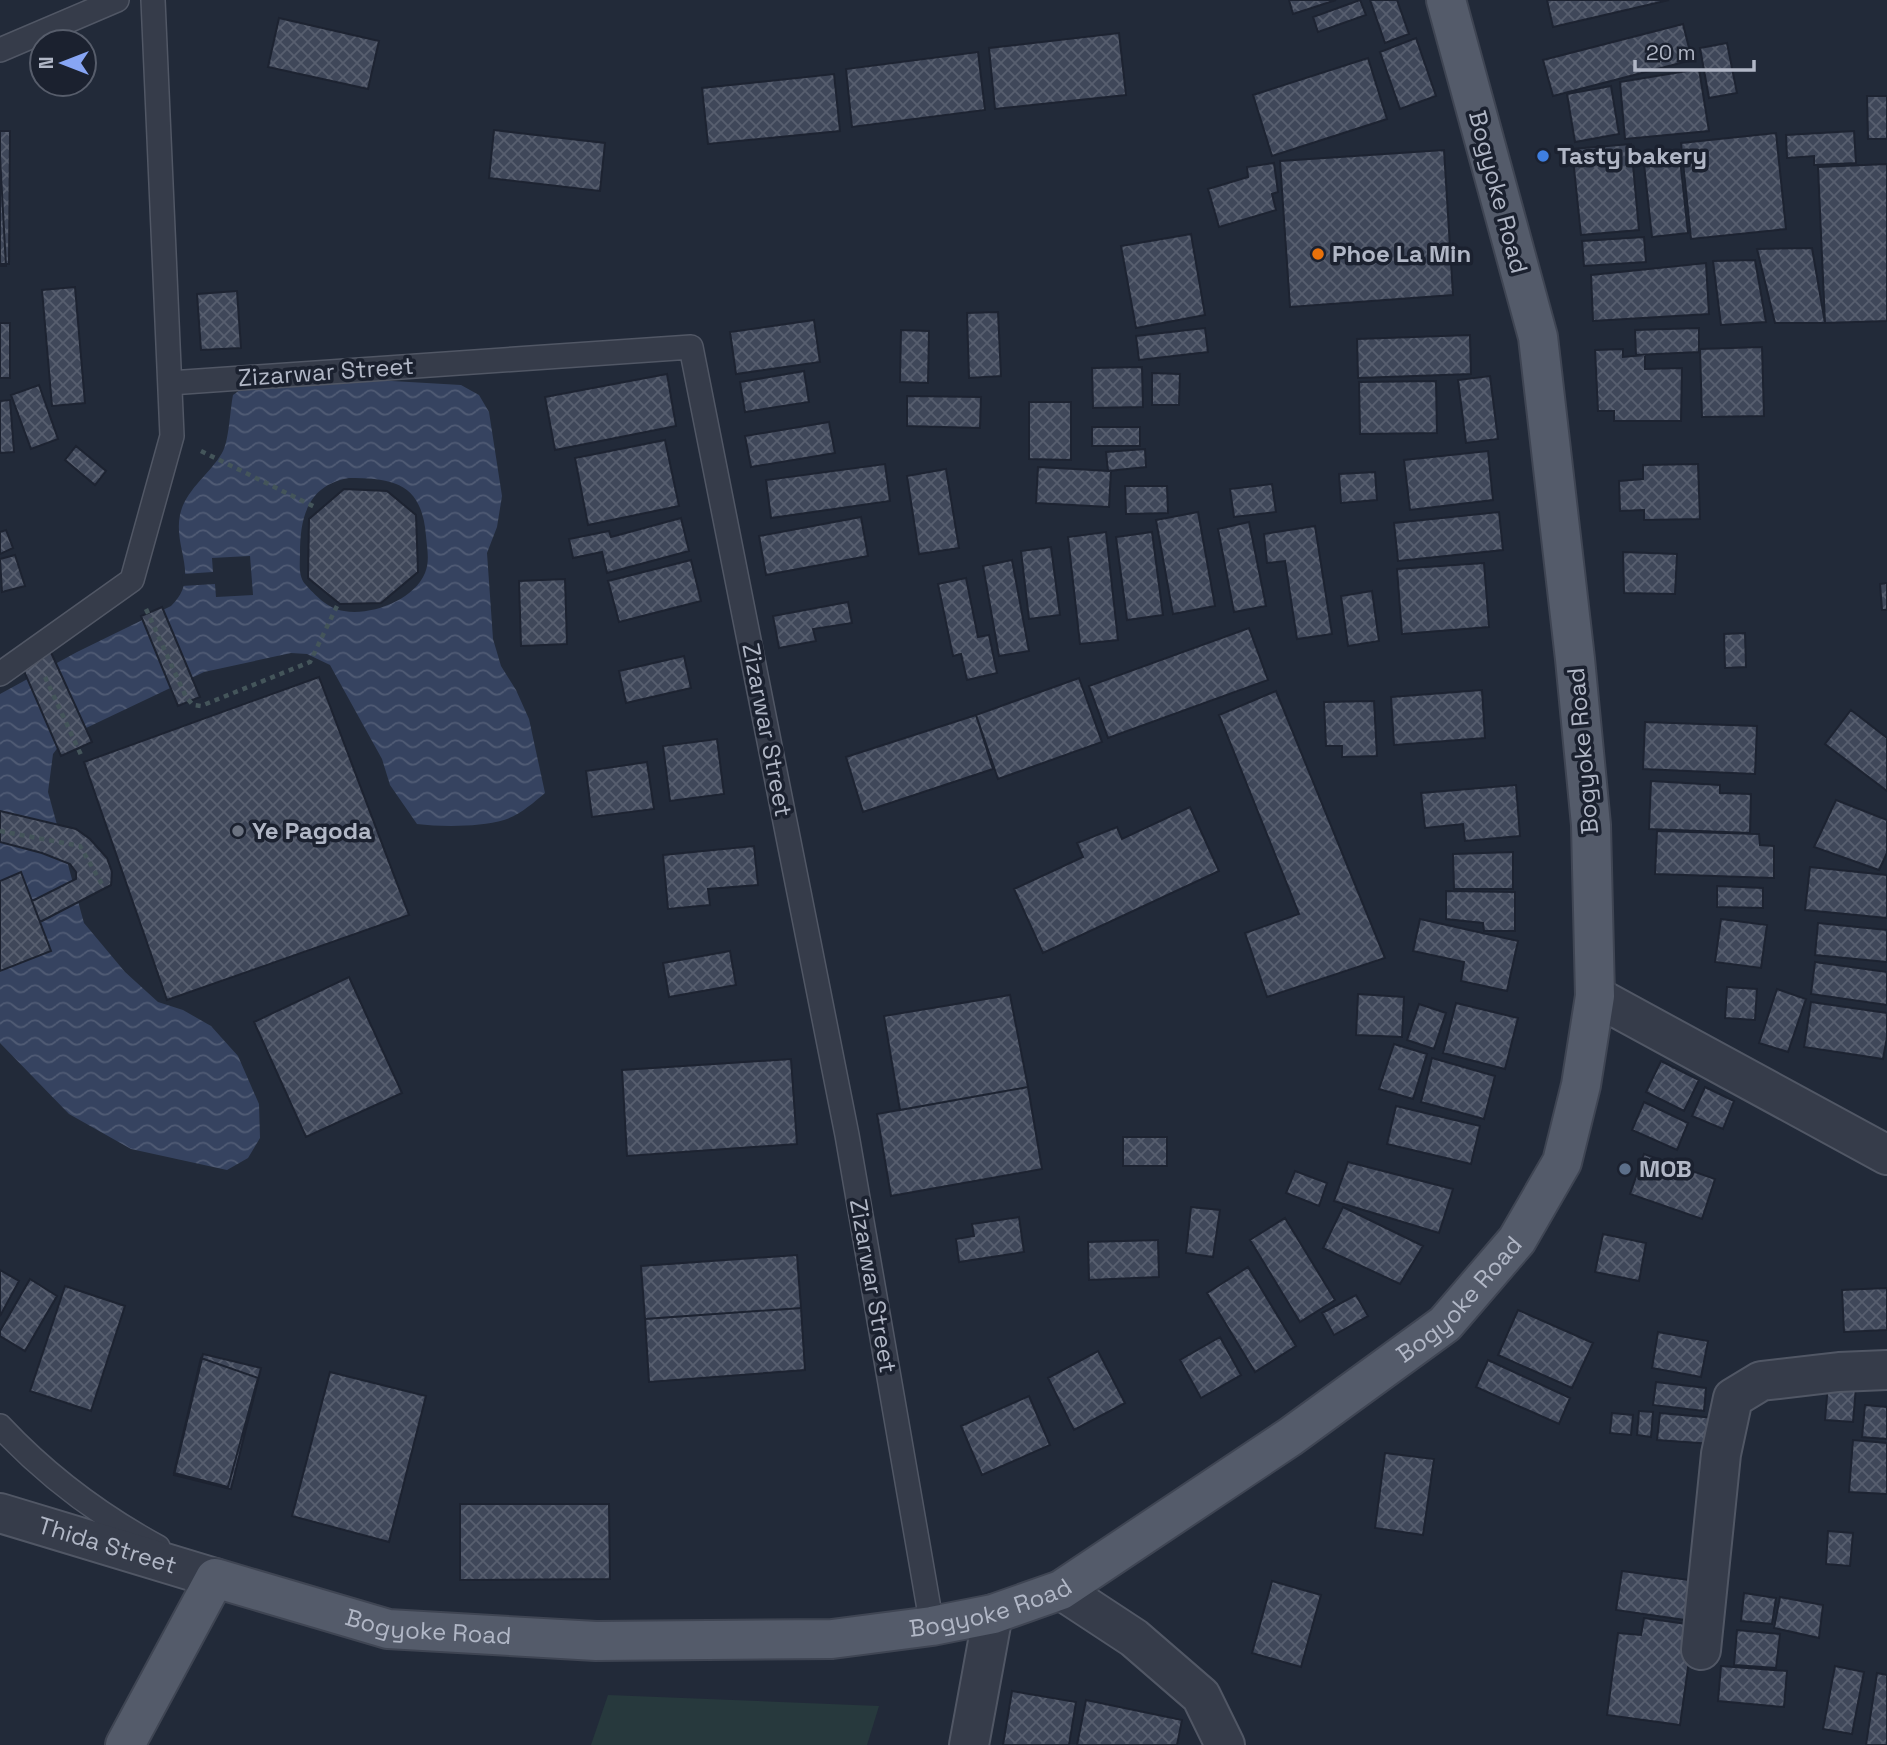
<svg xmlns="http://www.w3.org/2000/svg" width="1887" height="1745" font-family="'Space Grotesk',sans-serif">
<defs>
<pattern id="water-waves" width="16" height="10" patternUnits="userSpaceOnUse" patternTransform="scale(1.75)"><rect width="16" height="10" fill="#364360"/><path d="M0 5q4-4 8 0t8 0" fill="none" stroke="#515c75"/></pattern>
<pattern id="building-cross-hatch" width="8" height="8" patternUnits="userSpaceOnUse" patternTransform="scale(1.75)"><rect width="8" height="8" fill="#3f4759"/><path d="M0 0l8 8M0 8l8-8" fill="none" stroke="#585f6f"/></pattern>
</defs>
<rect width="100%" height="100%" fill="#222a39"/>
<path fill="#27393d" d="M608,1695L879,1706L867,1745H591Z"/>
<path fill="url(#water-waves)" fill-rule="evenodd" d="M340,378L461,385L479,395L489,412L502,496L497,527L487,553L493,639L501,666L516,690L529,719L545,793C533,803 520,815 504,820C480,827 442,827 417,824L390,785L382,759L330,665L307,654L291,653L204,672L65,738L53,754L48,792L84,923L125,972L158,1002L183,1010L211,1026L238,1056L259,1104L260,1138L248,1158L227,1170L131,1149L69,1114L0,1043V694L77,652L171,606C201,577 173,549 180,515C185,490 210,474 222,453C229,442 230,410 233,395L252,381ZM349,478C395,478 422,484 426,536C427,548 430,561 425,573C414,600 371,616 344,611C328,609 315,595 305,584C298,575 300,564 300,553C300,517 308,485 349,478Z"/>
<path fill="#222a39" d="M250,556L253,595L216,597L215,584L181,586L183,574L213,572L212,558Z"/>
<path fill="url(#building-cross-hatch)" stroke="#1d2331" stroke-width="2" d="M1289,0H1336L1293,14Z
M1360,0L1366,15L1318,32L1313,17Z
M1370,0H1397L1409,34L1385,43Z
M1547,0H1669L1553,27Z
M279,18L379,41L368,89L268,67Z
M1683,24L1692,60L1553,96L1543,60Z
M1119,33L1126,95L995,109L989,48Z
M1416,38L1436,96L1400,109L1380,52Z
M1727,43L1737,93L1709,98L1700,48Z
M978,52L985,110L852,127L846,69Z
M1368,58L1387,119L1272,156L1253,95Z
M1699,69L1709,131L1625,139L1620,82Z
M834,74L840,131L708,144L702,88Z
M1611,86L1619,134L1575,142L1567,94Z
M1867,96H1887V139H1868Z
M494,130L605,143L600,191L489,178Z
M0,131H10L9,264H0Z
M1854,131L1856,163L1814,165V156L1787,158L1786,135Z
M1776,133L1786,229L1691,239L1681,143Z
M1631,144L1639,230L1581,235L1572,149Z
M1444,150L1453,295L1290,307L1280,161Z
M1679,150L1688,233L1652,237L1643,155Z
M0,157L6,266H0Z
M1274,163L1278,192L1272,194L1276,210L1219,227L1208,189L1248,177L1247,167Z
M1887,164V321L1825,323L1818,167Z
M1191,234L1205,315L1136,328L1121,246Z
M1644,237L1646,262L1584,266L1582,241Z
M1812,248L1825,323H1775L1757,249Z
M1755,260L1766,322L1721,325L1713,261Z
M1706,263L1709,314L1593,321L1591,275Z
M75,287L85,403L52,406L42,290Z
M237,291L241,348L201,350L197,294Z
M998,312L1001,376L969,378L967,313Z
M814,320L820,362L736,374L730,332Z
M0,323H10V378H0Z
M1205,328L1208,352L1139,360L1136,336Z
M1699,328V352L1636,355L1635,330Z
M901,330L929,331L928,383L900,382Z
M1470,335L1471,374L1358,378L1357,339Z
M1762,347L1764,416L1702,417L1700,349Z
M1623,349V357L1645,355V369L1682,368L1681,421H1614V411H1598L1595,350Z
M1142,367L1143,407L1093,408L1092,368Z
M804,371L809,402L745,412L740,382Z
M1152,373L1180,374L1179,405H1152Z
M667,374L676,426L555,450L545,397Z
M1490,376L1498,439L1466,443L1458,380Z
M1436,381L1437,433L1360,434L1359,382Z
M39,385L58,439L31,449L11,395Z
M907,396L981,397L980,428L907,426Z
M10,400L14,452L0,453V401Z
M1029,402H1071V460L1029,459Z
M829,422L835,453L751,467L745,436Z
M1092,427H1140V446H1092Z
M665,440L679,506L588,525L575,458Z
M76,446L106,471L95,485L65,460Z
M1145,449L1146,467L1108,471L1106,452Z
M1488,451L1493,500L1410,510L1404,460Z
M885,464L890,501L771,518L766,480Z
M1698,464L1700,519L1644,520V510L1620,511L1619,481L1643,479V465Z
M1038,467L1111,471L1109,507L1036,503Z
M946,469L959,548L919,554L907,476Z
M1375,472L1377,500L1341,503L1339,474Z
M1272,484L1276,512L1234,517L1230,489Z
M1125,486H1167L1168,513L1126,514Z
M344,489L387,491L416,515L418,572L381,603L340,604L308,578L309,519Z
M1198,512L1215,606L1173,614L1156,520Z
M1499,512L1503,550L1398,561L1394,523Z
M861,517L868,556L766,575L759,536Z
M681,518L689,551L607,573L602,552L573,558L569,539L609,531L611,537Z
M1249,522L1266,606L1234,612L1218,529Z
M1315,526L1332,634L1297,639L1285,561L1267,563L1264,534Z
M6,530L13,548L0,554V532Z
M1106,532L1118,640L1080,644L1068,537Z
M1152,532L1163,615L1127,620L1116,537Z
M1051,547L1060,615L1029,619L1021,551Z
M1623,552L1677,554L1675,594L1624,593Z
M15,555L25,586L2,592L0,559Z
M691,560L701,601L619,622L608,581Z
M1012,560L1029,651L999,656L983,566Z
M1484,563L1489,627L1402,634L1397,569Z
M966,578L978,637L989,635L997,673L967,680L961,654L953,656L938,584Z
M565,579L567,644L521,646L519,581Z
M1887,583V610H1882L1880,584Z
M1372,591L1379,641L1348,646L1341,596Z
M848,602L852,623L813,629L816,641L779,648L773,616Z
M162,607L200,697L178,706L141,616Z
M1249,628L1268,680L1108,738L1089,686Z
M1745,633L1746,667L1725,668L1724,634Z
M48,646L92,742L61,756L20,662Z
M684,656L691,688L626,703L619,671Z
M319,677L409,915L167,1000L84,762Z
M1079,678L1102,742L998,779L976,715Z
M1482,690L1485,738L1394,745L1391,697Z
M1276,691L1385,958L1267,997L1245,933L1299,914L1219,715Z
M1374,701L1377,756L1342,757V746H1326L1324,702Z
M1851,710L1887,738V791L1825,744Z
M976,715L993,769L863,812L846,757Z
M1645,722L1757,726L1755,774L1643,769Z
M717,739L724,794L670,801L663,746Z
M647,762L654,809L592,817L586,771Z
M1651,781L1720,785V793L1751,794L1750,833L1649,829Z
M1516,785L1520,836L1465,841L1463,824L1425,828L1421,793Z
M1836,800L1887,820V853L1879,870L1814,847Z
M1190,807L1219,871L1043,953L1014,889L1083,857L1077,843L1117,827L1122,839Z
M0,811L76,829L90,839L107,858L112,872L111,885L40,922L32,901L76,879V872L70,864L42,853L0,842Z
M1657,831L1759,834L1760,845L1774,846V878L1655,874Z
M754,846L758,885L708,889L710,905L668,909L663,855Z
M1513,852V889H1454L1453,854Z
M1810,867L1887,875V918L1805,910Z
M21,872L51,951L0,971V881Z
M1717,886L1763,888V908L1717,907Z
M1446,891L1515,892V931H1484L1483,923L1446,919Z
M1420,919L1518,941L1507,991L1461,981L1464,962L1413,951Z
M1721,919L1767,925L1761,968L1715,962Z
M1818,923L1887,930V962L1815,955Z
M730,951L736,985L669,997L663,963Z
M1815,962L1887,972V1005L1811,994Z
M349,977L402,1093L306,1137L254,1022Z
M1727,987L1757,989L1755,1020L1725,1018Z
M1777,989L1806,999L1788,1052L1759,1043Z
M1358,994L1404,997L1402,1037L1356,1035Z
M1010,995L1028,1087L900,1110L884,1016Z
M1811,1002L1887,1013V1037L1883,1059L1804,1047Z
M1456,1003L1518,1018L1505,1069L1443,1053Z
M1419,1004L1446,1013L1434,1049L1407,1040Z
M1394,1044L1427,1054L1413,1099L1379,1089Z
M1432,1058L1495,1076L1484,1119L1421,1102Z
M791,1059L797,1144L627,1156L622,1070Z
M1661,1061L1699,1080L1684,1111L1646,1092Z
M1028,1087L1042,1169L891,1196L877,1114Z
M1705,1087L1734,1101L1723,1129L1692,1116Z
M1644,1102L1688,1123L1677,1150L1632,1130Z
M1396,1106L1480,1126L1471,1164L1387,1144Z
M1123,1137H1167V1166H1123Z
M1644,1154L1715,1179L1702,1219L1630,1194Z
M1348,1162L1453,1189L1439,1233L1334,1201Z
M1295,1171L1327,1183L1319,1206L1286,1193Z
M1191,1207L1220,1210L1213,1257L1186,1253Z
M1343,1207L1423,1246L1400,1284L1323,1248Z
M1019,1217L1024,1252L959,1262L956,1239L974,1236L972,1224Z
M1285,1218L1335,1300L1300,1322L1250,1240Z
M1603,1234L1646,1243L1639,1281L1595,1272Z
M1158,1240L1159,1277L1089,1280L1088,1242Z
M797,1255L801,1308L645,1319L641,1266Z
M1248,1267L1296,1346L1255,1372L1207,1293Z
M0,1270L19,1281L0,1316Z
M30,1279L57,1296L25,1351L0,1336V1331Z
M65,1286L125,1306L91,1411L30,1391Z
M1887,1288V1330L1844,1332L1842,1290Z
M1356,1295L1368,1316L1334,1335L1322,1313Z
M801,1308L805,1370L649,1382L645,1319Z
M1518,1310L1593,1343L1572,1388L1498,1355Z
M1658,1332L1708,1341L1701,1377L1652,1368Z
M1220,1337L1241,1375L1201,1398L1180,1360Z
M1098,1351L1125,1403L1074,1430L1048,1378Z
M203,1354L261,1368L231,1489L174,1475Z
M201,1358L258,1378L228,1487L174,1473Z
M1488,1360L1570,1398L1559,1424L1476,1387Z
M330,1372L426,1396L389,1542L292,1516Z
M1656,1382L1706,1388L1704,1411L1653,1405Z
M1828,1384L1856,1387L1853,1422L1825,1420Z
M1029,1396L1050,1445L982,1475L961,1426Z
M1865,1405L1887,1407V1439L1862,1437Z
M1639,1411L1653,1412L1651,1437L1637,1435Z
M1612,1413L1633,1415L1631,1435L1610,1433Z
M1660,1413L1715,1418L1713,1444L1657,1440Z
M1853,1440L1887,1443V1494L1849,1492Z
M1385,1453L1434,1459L1423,1535L1375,1528Z
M460,1504H609L610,1579L460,1580Z
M1828,1531L1853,1533L1850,1566L1826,1564Z
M1622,1571L1697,1581L1692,1621L1616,1610Z
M1272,1581L1321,1595L1301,1667L1252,1653Z
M1744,1593L1776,1598L1772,1624L1741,1621Z
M1780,1597L1823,1605L1819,1638L1774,1628Z
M1644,1618L1694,1625L1680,1725L1607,1715L1618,1633L1641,1635Z
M1737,1630L1780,1634L1776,1668L1734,1665Z
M1721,1666L1787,1671L1784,1707L1718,1701Z
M1835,1666L1864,1672L1852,1734L1823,1729Z
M1877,1673L1887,1675V1745H1866Z
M1012,1691L1076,1702L1069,1745H1003Z
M1086,1700L1182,1720L1177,1745H1077Z"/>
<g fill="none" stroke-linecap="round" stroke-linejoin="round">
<g stroke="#515765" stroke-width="26">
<path id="service" d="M0,50L117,0
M170,383L691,347L847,1135L932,1626
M0,674L132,580L172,436L153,0
M0,1426C46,1475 99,1515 158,1547"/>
</g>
<g stroke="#515765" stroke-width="42">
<g id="minor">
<path d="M1595,996L1887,1155"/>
<path id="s1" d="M0,1513L215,1578"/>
<path d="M1061,1590L1134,1638L1201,1696L1225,1745"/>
<path d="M1701,1650L1721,1454L1733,1398L1761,1381L1839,1372L1887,1370"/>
<path d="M969,1745L993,1614"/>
</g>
</g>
<g stroke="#3f4553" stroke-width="42">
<g id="primary">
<path id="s2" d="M125,1745L215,1578L388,1629L596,1641L832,1639L932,1626L993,1614L1061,1590L1290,1437L1445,1324L1517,1240L1562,1162L1581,1085L1595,996L1591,825L1575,659L1538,337L1446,0"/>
</g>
</g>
<path stroke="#44555a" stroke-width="4.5" stroke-dasharray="5 5" stroke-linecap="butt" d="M201,451L317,508
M146,609L186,697L193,705L201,706L310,662L338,604
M45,677L82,757
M0,831L80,846L103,886"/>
<use href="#service" stroke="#363c4a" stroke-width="23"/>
<use href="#minor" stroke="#363c4a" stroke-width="38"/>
<use href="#primary" stroke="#545b6a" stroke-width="38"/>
</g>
<circle fill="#3f7fe0" stroke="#1b212f" stroke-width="2.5" cx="1543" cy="156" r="7"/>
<circle fill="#e8710a" stroke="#1b212f" stroke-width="2.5" cx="1318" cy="254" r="7"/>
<circle fill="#6b7280" stroke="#1b212f" stroke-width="2.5" cx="238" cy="831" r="7"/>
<circle fill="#5c6f8a" stroke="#1b212f" stroke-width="2.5" cx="1625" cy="1169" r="7"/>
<g text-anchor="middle" stroke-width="7" stroke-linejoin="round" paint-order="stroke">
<g font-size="24" font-weight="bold" fill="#b1b7c6" stroke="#1b212f" text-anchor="start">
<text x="1557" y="164">Tasty bakery</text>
<text x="1332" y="262">Phoe La Min</text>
<text x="252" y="839">Ye Pagoda</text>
<text x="1639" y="1177">MOB</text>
</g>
<g font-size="24" fill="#b1b7c6" stroke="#1b212f">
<text transform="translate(1498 192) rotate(75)" y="8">Bogyoke Road</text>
<text transform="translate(326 372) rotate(-4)" y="8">Zizarwar Street</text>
<text transform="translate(767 730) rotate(79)" y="8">Zizarwar Street</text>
<text transform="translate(1583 751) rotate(-95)" y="8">Bogyoke Road</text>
<text transform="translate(873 1286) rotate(80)" y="8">Zizarwar Street</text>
<text dy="8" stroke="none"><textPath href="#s2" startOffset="1544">Bogyoke Road</textPath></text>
<text dy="8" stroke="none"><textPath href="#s1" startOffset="112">Thida Street</textPath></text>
<text dy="8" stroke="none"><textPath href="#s2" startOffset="976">Bogyoke Road</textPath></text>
<text dy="8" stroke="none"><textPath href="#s2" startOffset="410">Bogyoke Road</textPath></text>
</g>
</g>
<g transform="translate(63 63) rotate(270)"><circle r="33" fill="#1b212f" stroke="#575d6b" stroke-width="2"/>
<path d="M0-5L12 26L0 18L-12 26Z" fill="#87a5f4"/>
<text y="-10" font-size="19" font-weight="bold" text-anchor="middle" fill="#b1b7c6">N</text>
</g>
<path d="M1635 60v10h119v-10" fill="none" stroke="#b1b7c6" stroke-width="3.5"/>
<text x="1646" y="60" font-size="21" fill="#b1b7c6" stroke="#1b212f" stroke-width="5" paint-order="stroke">20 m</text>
</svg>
